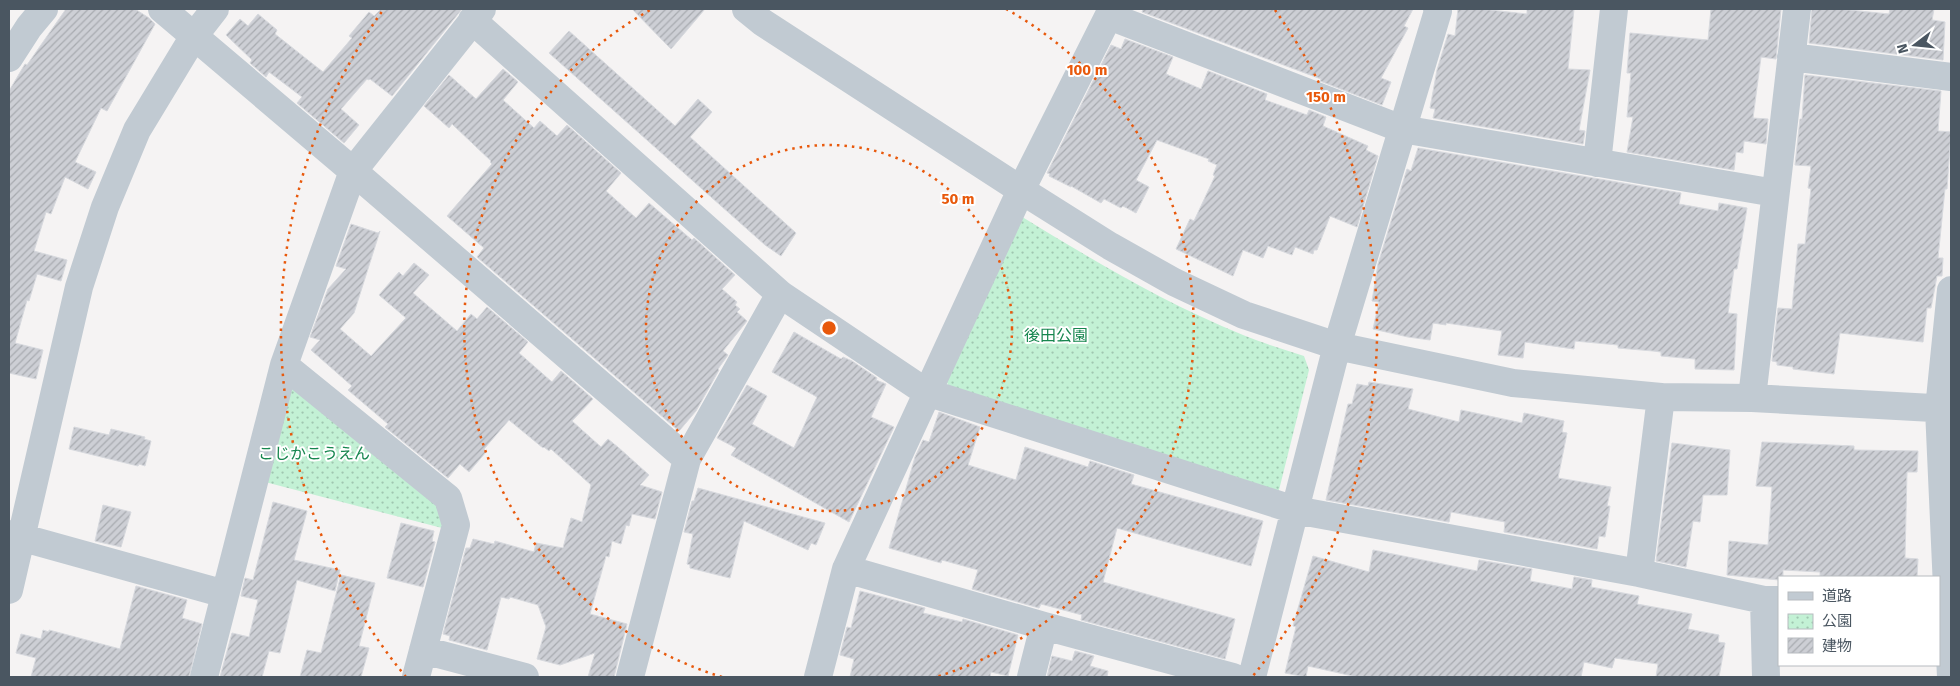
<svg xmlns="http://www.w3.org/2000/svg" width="1960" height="686" font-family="'Fira Sans','Noto Sans JP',sans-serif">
<defs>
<pattern id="park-dots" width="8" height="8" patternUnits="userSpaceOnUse" patternTransform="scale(1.25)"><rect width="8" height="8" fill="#c3f1d5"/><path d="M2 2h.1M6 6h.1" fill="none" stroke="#a0c6b0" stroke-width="1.8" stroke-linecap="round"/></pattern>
<pattern id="building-hatch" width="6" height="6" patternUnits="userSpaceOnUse" patternTransform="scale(1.25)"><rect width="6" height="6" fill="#cdcfd5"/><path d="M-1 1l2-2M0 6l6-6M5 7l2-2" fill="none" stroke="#a8abb0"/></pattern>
</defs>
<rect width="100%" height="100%" fill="#f5f3f3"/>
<path fill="url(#park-dots)" d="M1019,215C1091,259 1164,303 1243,335C1262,343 1283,349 1304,356L1309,370L1278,494L950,388L945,379Z
M299,386L442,507L444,519L442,528L265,482L287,390Z"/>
<path fill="url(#building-hatch)" stroke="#d7d9de" d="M66,9H135L149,18L155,24L107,111L101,108L75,162L96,172L88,189L65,177L51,214L46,212L34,251L67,260L61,281L37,274L29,301L27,300L15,343L43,350L36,379L9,373V91L25,64L27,65Z
M381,9H462L392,96L370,79L369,80L367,79L341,109L359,125L344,143L297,103L302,97L269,72L266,77L250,63L252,60L226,35L240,19L248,26L258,14L277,30L275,34L323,72L352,38L349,36L369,12L374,16Z
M632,9H705L671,49Z
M1143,9H1413L1404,26L1408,28L1381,78L1391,82L1382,105L1320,81L1321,79L1142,12Z
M1458,9H1481L1527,14V9H1574L1568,69L1590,70L1579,130L1585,131L1583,144L1433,118L1435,109L1430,108L1437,70L1448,34L1455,36Z
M1711,9H1781L1776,59L1761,57L1753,118L1768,119L1766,144L1744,141L1743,153L1736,152L1734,170L1627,152L1633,117H1627L1631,73H1627L1630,33L1708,40Z
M1812,9H1839L1889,14L1890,9H1934L1932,20L1945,22L1943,60L1809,43Z
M569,31L675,126L698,99L712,112L690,137L796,233L781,256L765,245L549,53Z
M1125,39L1173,57L1166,74L1201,89L1208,71L1267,94L1265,100L1307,115L1309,110L1326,117L1323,126L1368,146L1366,150L1378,156L1357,227L1330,216L1317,250H1314L1313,254L1295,247L1292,255L1268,246L1263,258L1243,250L1233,276L1176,249L1190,219L1194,221L1215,176L1213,175L1217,165L1208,161L1209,159L1157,140L1136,180L1149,187L1136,213L1123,206L1121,208L1104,199L1101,203L1071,186V187L1049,176L1050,174L1047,173L1111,45L1121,49Z
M503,69L518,82L503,100L534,128L540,121L557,136L567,125L621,173L606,191L636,218L649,203L692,240L694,238L735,275L722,289L737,302L735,305L740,309L737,312L747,321L723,351L728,355L718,369L719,370L696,411L679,431L477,257L484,248L447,216L492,164L490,162L491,161L452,124L449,128L424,106L449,75L476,99Z
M1805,75L1941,91L1938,131L1951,132L1947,189H1945L1938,258H1943L1942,276H1937L1931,308H1927L1923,342L1840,333L1834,374L1793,369V367L1777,365V362L1772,361L1778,308L1792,309L1798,244H1805L1811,189L1808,188L1811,166L1795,165L1800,119H1802Z
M1418,148L1681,193L1679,204L1718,211L1719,203L1747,208L1737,269H1734L1728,313L1737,314L1734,370L1695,369V359L1661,356V352L1653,351L1618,348V345L1575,341L1574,349L1525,342L1523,358L1498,355L1502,331L1446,323V325L1433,323L1430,340L1408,337L1373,329L1379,302L1372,301L1378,264L1407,169L1411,171Z
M351,224L378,233L380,231L354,313L340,329L371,356L406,318L379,295L399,272L403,276L414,263L429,275L413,293L457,331L471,314L477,319L487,307L528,342L519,353L552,382L561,371L593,399L572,421L601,447L608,439L619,448L649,475L640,485L662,492L655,519L632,514L629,526L626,525L621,544L612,541L609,557L606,556L590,614L627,624L614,677H588L595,653L560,665L537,659L546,627L538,605L510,597L509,599L501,597L487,650L449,640L450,636L443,634L466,548H470L473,539L494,544L495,541L534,552L536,543L563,548L571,518L582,522L591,485L551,449L549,451L544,447L543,448L509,420L484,449L486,452L469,472L460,464L448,478L385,427L388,424L348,390L352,386L311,350L320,340L310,337L328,289L346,269L336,266Z
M794,332L841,359L843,357L852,361L877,378L876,380L886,384L871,417L894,427L849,522L731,455L736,448L717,438L747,385L767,396L752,424L794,448L817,397L772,372Z
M1369,382L1413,389L1408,409L1459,422L1461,410L1522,423L1524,413L1564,421L1562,432L1567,433L1558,478L1611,487L1607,506H1610L1605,537L1599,536L1597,549L1504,532L1505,522L1451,512L1449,522L1326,500L1348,404H1352L1357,384L1368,386Z
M939,412L980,427L968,465L1016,480L1025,447L1088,467L1090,461L1134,475L1131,484L1263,521L1251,566L1117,528L1103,582L1235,619L1225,659L1081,620L1082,615L1041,604L1039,608L972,589L978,570L942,560L941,563L889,548L915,457L923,440L929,442Z
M74,427L109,435L111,429L145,437L144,439L151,441L145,466L139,464L138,466L69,449Z
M1762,442L1854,446V450L1918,451L1917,472H1907L1905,558L1918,559L1917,577H1820V572L1783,570V577H1779V580L1727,575L1729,541L1768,545L1772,487L1756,486Z
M1672,443L1730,450L1727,495H1703L1700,522L1693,521L1686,567L1656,561Z
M698,488L825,523L816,545L811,543L808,550L744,521L730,578L690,568V565L687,564L693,534L684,532L692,501H694Z
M273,502L307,511L294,560L340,570L335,591L297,580L280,653L269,651L262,677H220L232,633L249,637L258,600L241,596L245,578L253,580Z
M103,505L131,512L121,547L95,541Z
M401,523L434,531L432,541L435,542L423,587L387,578Z
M1373,550L1477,571L1479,560L1532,569L1530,581L1572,589L1574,577L1592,580L1591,587L1639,596L1637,604L1692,614L1688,629L1719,635L1718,642L1725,643L1719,677H1656L1658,664L1615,658L1612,668L1584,662L1581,677H1357L1308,666L1306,677L1285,673L1296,627L1293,626L1313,556L1369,572Z
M341,575L375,583L359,646L369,648L361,677H300L307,650L321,653Z
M136,586L187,600L182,618L202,624L189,677H31L36,658L16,653L21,634L41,639L43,630L49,632V630L120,649Z
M860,591L925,608L923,613L962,622L963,619L1018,635L1008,676L991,672L990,677H850L854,659L840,655L847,627L851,628Z
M1075,651L1094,656L1090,666L1108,671L1107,677H1047L1052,656L1072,661Z"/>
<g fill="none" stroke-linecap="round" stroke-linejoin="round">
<path stroke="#c1cad2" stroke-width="28" d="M162,9L353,171L687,459
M746,9L762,22L1021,190L1110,246L1174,282L1244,315L1337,346L1513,383L1661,397L1752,398L1951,409
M1109,16L1402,129L1775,193
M472,20L780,294L926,392L1295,510L1639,573L1764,600H1779
M1791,57L1951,77
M9,58L29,27L44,9
M1597,163L1614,9
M284,365L448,498L456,525L416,677
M1752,398L1797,9
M9,534L225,594
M846,569L1044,626L1233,677
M1639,573L1661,397
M9,590L79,287L105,207L137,130L194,36L215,9
M1764,600L1766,677
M423,650L525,677
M204,677L284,365L353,171L482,9
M630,677L687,459L780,294
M818,677L846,569L1021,190L1112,9
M1031,677L1044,626
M1252,677L1337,346L1438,11L1437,9
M1951,677L1939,409L1951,290"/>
</g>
<g fill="none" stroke="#e8590c" stroke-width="2.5" stroke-dasharray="2.5 5">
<circle cx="829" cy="328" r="183"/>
<path d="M722 677A365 365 0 0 1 652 9M1006 9A365 365 0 0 1 936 677"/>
<path d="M406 677A548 548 0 0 1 383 10M1275 10A548 548 0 0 1 1252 677"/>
</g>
<g text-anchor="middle" stroke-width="4" stroke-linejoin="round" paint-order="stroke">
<g font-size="16" fill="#17864f" stroke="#fff">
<text x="1056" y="341">後田公園</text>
<text x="314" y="459">こじかこうえん</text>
</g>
</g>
<circle cx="829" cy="328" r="8" fill="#e8590c" stroke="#fff" stroke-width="2.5"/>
<g font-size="15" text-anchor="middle" font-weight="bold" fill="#e8590c" stroke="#fff" stroke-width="4" stroke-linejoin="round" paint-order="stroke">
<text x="1087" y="75">100 m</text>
<text x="1326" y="102">150 m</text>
<text x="958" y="204">50 m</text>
</g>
<rect width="1960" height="686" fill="none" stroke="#4a5661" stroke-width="20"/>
<rect x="1778" y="576" width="162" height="90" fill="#ffffff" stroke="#b7bbc0"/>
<rect x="1788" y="592" width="25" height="8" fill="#c1cad2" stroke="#b7bbc0"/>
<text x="1822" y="601" font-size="15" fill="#4a5661">道路</text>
<rect x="1788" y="614" width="25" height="15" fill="url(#park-dots)" stroke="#b7bbc0"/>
<text x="1822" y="626" font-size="15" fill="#4a5661">公園</text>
<rect x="1788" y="638" width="25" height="15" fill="url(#building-hatch)" stroke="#b7bbc0"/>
<text x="1822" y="651" font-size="15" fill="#4a5661">建物</text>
<g transform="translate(1915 45) rotate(254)" stroke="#ffffff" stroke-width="4" paint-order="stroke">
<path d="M0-4L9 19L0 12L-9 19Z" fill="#4a5661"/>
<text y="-8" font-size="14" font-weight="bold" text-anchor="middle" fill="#4a5661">N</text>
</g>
</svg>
